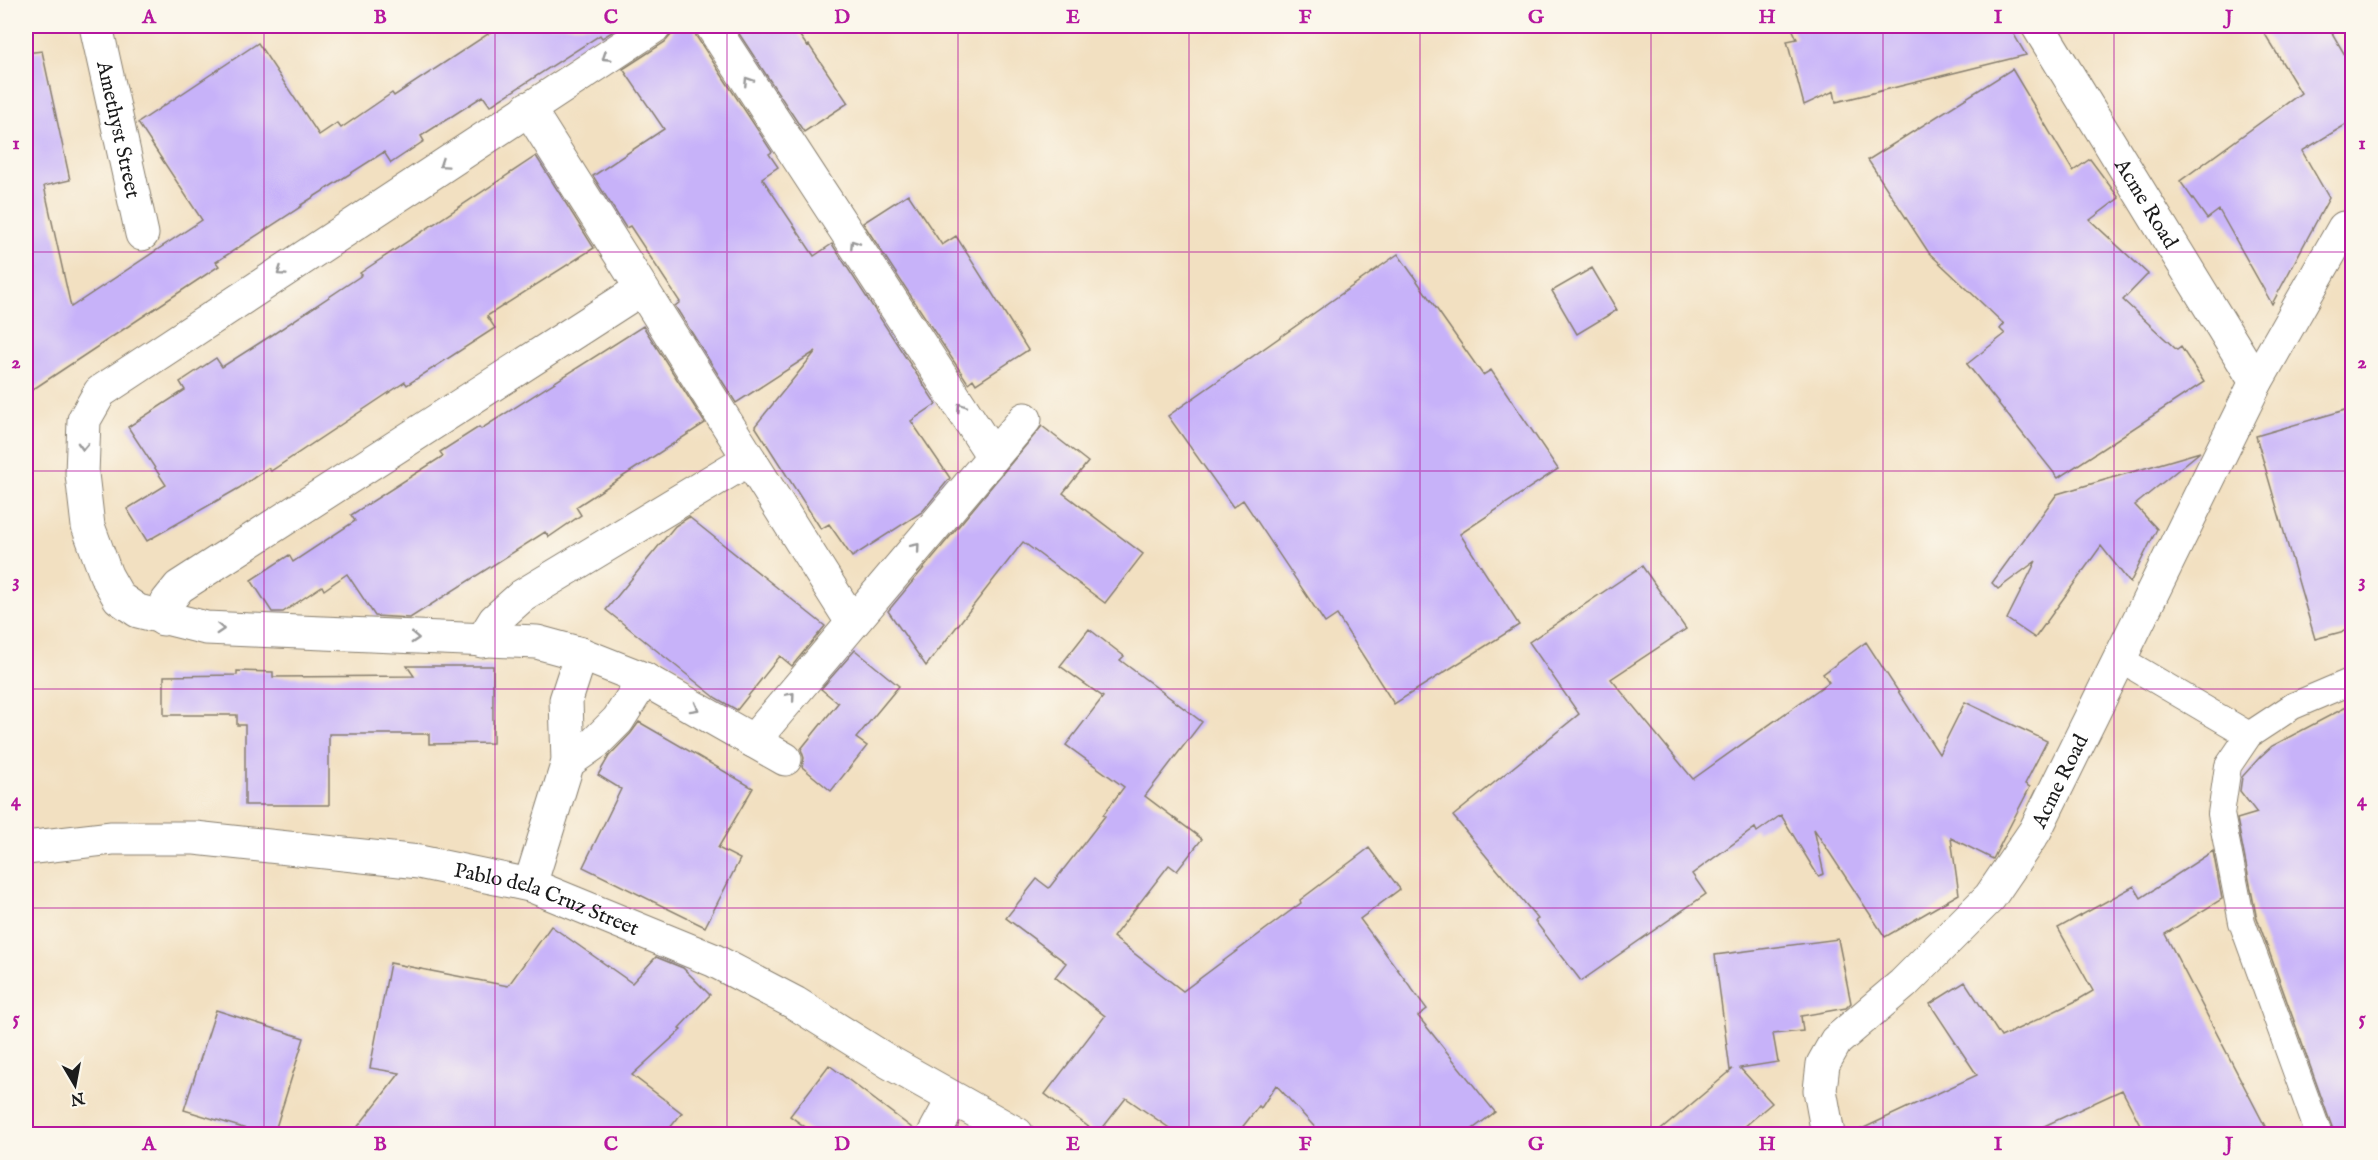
<svg xmlns="http://www.w3.org/2000/svg" width="2378" height="1160" font-family="'IM FELL English',serif">
<rect width="100%" height="100%" fill="#fbf7ec"/>
<filter id="ink" filterUnits="userSpaceOnUse"><feTurbulence type="fractalNoise" baseFrequency=".0167" numOctaves="2"/><feDisplacementMap in="SourceGraphic" scale="12" xChannelSelector="R" yChannelSelector="G"/><feConvolveMatrix kernelMatrix="1 2 1 2 8 2 1 2 1" color-interpolation-filters="sRGB"/></filter>
<filter id="wash" filterUnits="userSpaceOnUse"><feTurbulence type="fractalNoise" baseFrequency=".008" numOctaves="4" result="noise"/><feDisplacementMap in="SourceGraphic" scale="24" xChannelSelector="R" yChannelSelector="G"/><feGaussianBlur stdDeviation="1.35" result="paint"/><feColorMatrix in="noise" values="0 0 0 0 0 0 0 0 0 0 0 0 0 0 0 0 0 1.4 0 .05"/><feComposite in="paint" operator="in"/></filter>
<g filter="url(#wash)">
<rect width="100%" height="100%" fill="#f2e0c1"/>
<g id="blocks">
<path fill="#c7b2f9" d="M500,26H622L602,38L600,35L490,106L483,96L421,136L424,141L391,163L384,152L301,205L302,206L216,262L219,266L26,394V53L42,51L70,180L44,186L71,307L202,220L138,123L258,43L319,135L337,123L341,128L392,93L394,96Z
M674,26H694L696,36L772,152L769,154L778,167L762,178L814,256L832,244L936,404L911,421L950,478L922,512L852,557L829,524L821,529L755,426L816,351L736,403L675,306L680,302L630,226L626,228L593,176L664,129L623,69L665,42L671,35Z
M734,26H793L807,46L809,45L848,103L804,132Z
M1791,26H2009L2026,55L1836,102L1834,91L1804,105L1787,41L1797,39Z
M2260,26H2328L2352,67V121L2302,151L2329,198L2272,304L2219,210L2207,219L2180,181L2301,93Z
M2012,69L2073,171L2090,159L2119,198L2090,220L2148,274L2123,300L2177,350L2181,347L2204,382L2058,478L1967,364L2005,334L2000,329L2004,324L1929,253L1868,160Z
M536,156L594,248L487,316L495,328L407,385L405,382L271,471L268,468L239,488L147,541L127,509L166,485L128,427L185,390L180,382L216,358L222,367L272,335L362,275L360,273Z
M908,194L942,245L956,236L1028,350L976,384L973,379L968,383L863,223Z
M1398,254L1483,375L1491,370L1558,469L1460,534L1519,625L1394,704L1337,615L1325,623L1243,500L1233,507L1168,416Z
M1592,268L1617,310L1577,334L1552,291Z
M643,326L705,423L576,507L581,515L549,537L545,532L410,618L375,616L347,574L324,590L322,586L283,612H272L251,580L289,555L293,562L355,521L351,515L443,456L440,452L479,427L481,429Z
M2352,408V629L2315,639L2256,436Z
M1042,426L1088,462L1063,493L1143,554L1105,603L1023,542L926,666L888,611Z
M2200,452L2135,505L2157,529L2130,583L2101,546L2035,638L2007,619L2036,561L1998,589L1992,583L2057,494Z
M689,517L825,626L792,666L780,656L737,710L716,698L606,610L675,526Z
M1642,566L1686,629L1611,679L1693,779L1829,682L1823,674L1866,642L1939,754L1965,702L2047,741L2025,784L2030,787L1993,859L1951,838L1959,894L1885,937L1814,829L1824,874L1818,876L1781,815L1757,832L1755,828L1692,874L1706,894L1581,981L1535,921L1538,919L1453,816L1579,714L1529,642Z
M1089,629L1124,656L1120,660L1202,722L1145,796L1202,839L1177,871L1169,865L1113,937L1183,991L1301,903L1300,900L1369,848L1400,889L1360,919L1427,1009L1418,1016L1495,1112L1466,1134H1321L1276,1085L1261,1108L1259,1106L1237,1134H1178L1126,1098L1098,1134L1045,1094L1105,1016L1055,977L1066,963L1006,918L1037,879L1049,888L1105,816L1103,815L1124,787L1066,745L1103,697L1060,666Z
M855,650L899,686L856,738L867,746L831,791L802,767L804,758L801,749L838,703L821,689Z
M407,666H493V743L429,744V734H329V805H245V725H237V715H164V676L237,675V671L273,672V677L414,676Z
M2352,704V1134H2333L2332,1127L2256,915L2237,819L2257,813L2240,791L2242,777L2260,757L2272,746Z
M639,722L753,788L718,848L740,859L705,927L583,867L621,789L598,775L609,756L631,733Z
M2213,851L2222,899L2165,934L2269,1134H2145L2122,1090L2027,1134H1851L1977,1075L1930,1004L1965,982L2001,1037L2076,1001L2093,991L2058,928L2134,886L2141,898Z
M551,926L632,983L656,957L683,968L710,995L679,1028L681,1030L632,1075L682,1113L665,1134H352L400,1073L370,1068L390,963L508,986Z
M1838,939L1851,1003L1846,1008L1801,1016L1803,1031L1773,1034L1778,1062L1740,1068L1772,1103L1736,1134H1656L1733,1069L1730,1070L1715,955Z
M216,1010L304,1038L274,1134H263L184,1110Z
M829,1065L916,1131L915,1134H815L790,1116Z"/>
</g>
</g>
<g filter="url(#ink)">
<use href="#blocks" fill-opacity="0" stroke="#877e6e" stroke-width="1.5"/>
<g fill="none" stroke-linecap="round" stroke-linejoin="round">
<g stroke="#877e6e" stroke-width="28">
<path id="lane" d="M2120,659L2249,735
M2318,1132L2242,922L2221,814L2228,766L2249,735L2293,706L2352,681"/>
</g>
<g stroke="#877e6e" stroke-width="35">
<g id="street">
<path id="s1" d="M96,26L142,234"/>
<path d="M655,26L100,392L84,420L82,474L88,526L106,575L119,598L138,611L206,628L537,642L581,654L644,679L785,759"/>
<path d="M712,26L993,456"/>
<path id="s2" d="M2038,26L2256,382"/>
<path d="M528,108L852,622"/>
<path d="M163,619L167,602L179,587L641,289"/>
<path d="M482,641L495,620L522,596L749,459"/>
<path d="M753,741L1025,419"/>
<path d="M568,762L595,743L618,720L644,679"/>
<path d="M530,885L568,762L566,700L581,654"/>
<path d="M934,1134L953,1099"/>
<path id="s3" d="M1828,1134L1820,1090L1823,1064L1836,1041L1903,984L1990,897L2035,831L2256,382L2344,228"/>
</g>
</g>
<g stroke="#877e6e" stroke-width="35">
<g id="secondary">
<path id="s4" d="M26,848L112,838H195L419,862L530,885L713,960L795,1003L889,1062L1017,1134"/>
</g>
</g>
<use href="#lane" stroke="#fff" stroke-width="26"/>
<use href="#street" stroke="#fff" stroke-width="33"/>
<use href="#secondary" stroke="#fff" stroke-width="33"/>
</g>
<defs><path id="oneway-chevron" d="M-2-3.5L2.5 0L-2 3.5" fill="none" stroke-width="1.6" stroke-linecap="round" stroke-linejoin="round" transform="scale(1.5)"/></defs>
<g stroke="#999">
<use href="#oneway-chevron" transform="translate(606 57) rotate(147)"/>
<use href="#oneway-chevron" transform="translate(748 81) rotate(-123)"/>
<use href="#oneway-chevron" transform="translate(443 164) rotate(146)"/>
<use href="#oneway-chevron" transform="translate(854 244) rotate(-123)"/>
<use href="#oneway-chevron" transform="translate(281 272) rotate(146)"/>
<use href="#oneway-chevron" transform="translate(961 407) rotate(-123)"/>
<use href="#oneway-chevron" transform="translate(83 446) rotate(92)"/>
<use href="#oneway-chevron" transform="translate(916 547) rotate(-50)"/>
<use href="#oneway-chevron" transform="translate(220 629) rotate(3)"/>
<use href="#oneway-chevron" transform="translate(415 638) rotate(3)"/>
<use href="#oneway-chevron" transform="translate(791 696) rotate(-50)"/>
<use href="#oneway-chevron" transform="translate(695 708) rotate(29)"/>
</g>
</g>
<path fill="none" stroke="#b5179e" stroke-width="1.5" stroke-opacity="0.55" d="M264,26V1134M495,26V1134M727,26V1134M958,26V1134M1189,26V1134M1420,26V1134M1651,26V1134M1883,26V1134M2114,26V1134M26,252H2352M26,471H2352M26,689H2352M26,908H2352"/>
<g text-anchor="middle" stroke-width="5" stroke-linejoin="round" paint-order="stroke">
<g font-size="21" fill="#1c1c1c" stroke="#fbf7ec">
<text dy="7" stroke="none"><textPath href="#s1" startOffset="106">Amethyst Street</textPath></text>
<text dy="7" stroke="none"><textPath href="#s2" startOffset="208">Acme Road</textPath></text>
<text dy="7" stroke="none"><textPath href="#s3" startOffset="444">Acme Road</textPath></text>
<text dy="7" stroke="none"><textPath href="#s4" startOffset="528">Pablo dela Cruz Street</textPath></text>
</g>
</g>
<rect width="2378" height="1160" fill="none" stroke="#fbf7ec" stroke-width="66"/>
<g transform="translate(75 1085) rotate(170)" stroke="#fbf7ec" stroke-width="4.5" paint-order="stroke">
<path d="M0-4.5L10 22L0 15L-10 22Z" fill="#1c1c1c"/>
<text y="-9" font-size="16" font-weight="bold" text-anchor="middle" fill="#1c1c1c">N</text>
</g>
<rect x="33" y="33" width="2312" height="1094" fill="none" stroke="#b5179e" stroke-width="2"/>
<g font-size="20" text-anchor="middle" font-weight="bold" fill="#b5179e">
<text x="149" y="23">A</text>
<text x="380" y="23">B</text>
<text x="611" y="23">C</text>
<text x="842" y="23">D</text>
<text x="1073" y="23">E</text>
<text x="1305" y="23">F</text>
<text x="1536" y="23">G</text>
<text x="1767" y="23">H</text>
<text x="1998" y="23">I</text>
<text x="2229" y="23">J</text>
<text x="16" y="149">1</text>
<text x="2362" y="149">1</text>
<text x="16" y="368">2</text>
<text x="2362" y="368">2</text>
<text x="16" y="587">3</text>
<text x="2362" y="587">3</text>
<text x="16" y="806">4</text>
<text x="2362" y="806">4</text>
<text x="16" y="1024">5</text>
<text x="2362" y="1024">5</text>
<text x="149" y="1150">A</text>
<text x="380" y="1150">B</text>
<text x="611" y="1150">C</text>
<text x="842" y="1150">D</text>
<text x="1073" y="1150">E</text>
<text x="1305" y="1150">F</text>
<text x="1536" y="1150">G</text>
<text x="1767" y="1150">H</text>
<text x="1998" y="1150">I</text>
<text x="2229" y="1150">J</text>
</g>
</svg>
